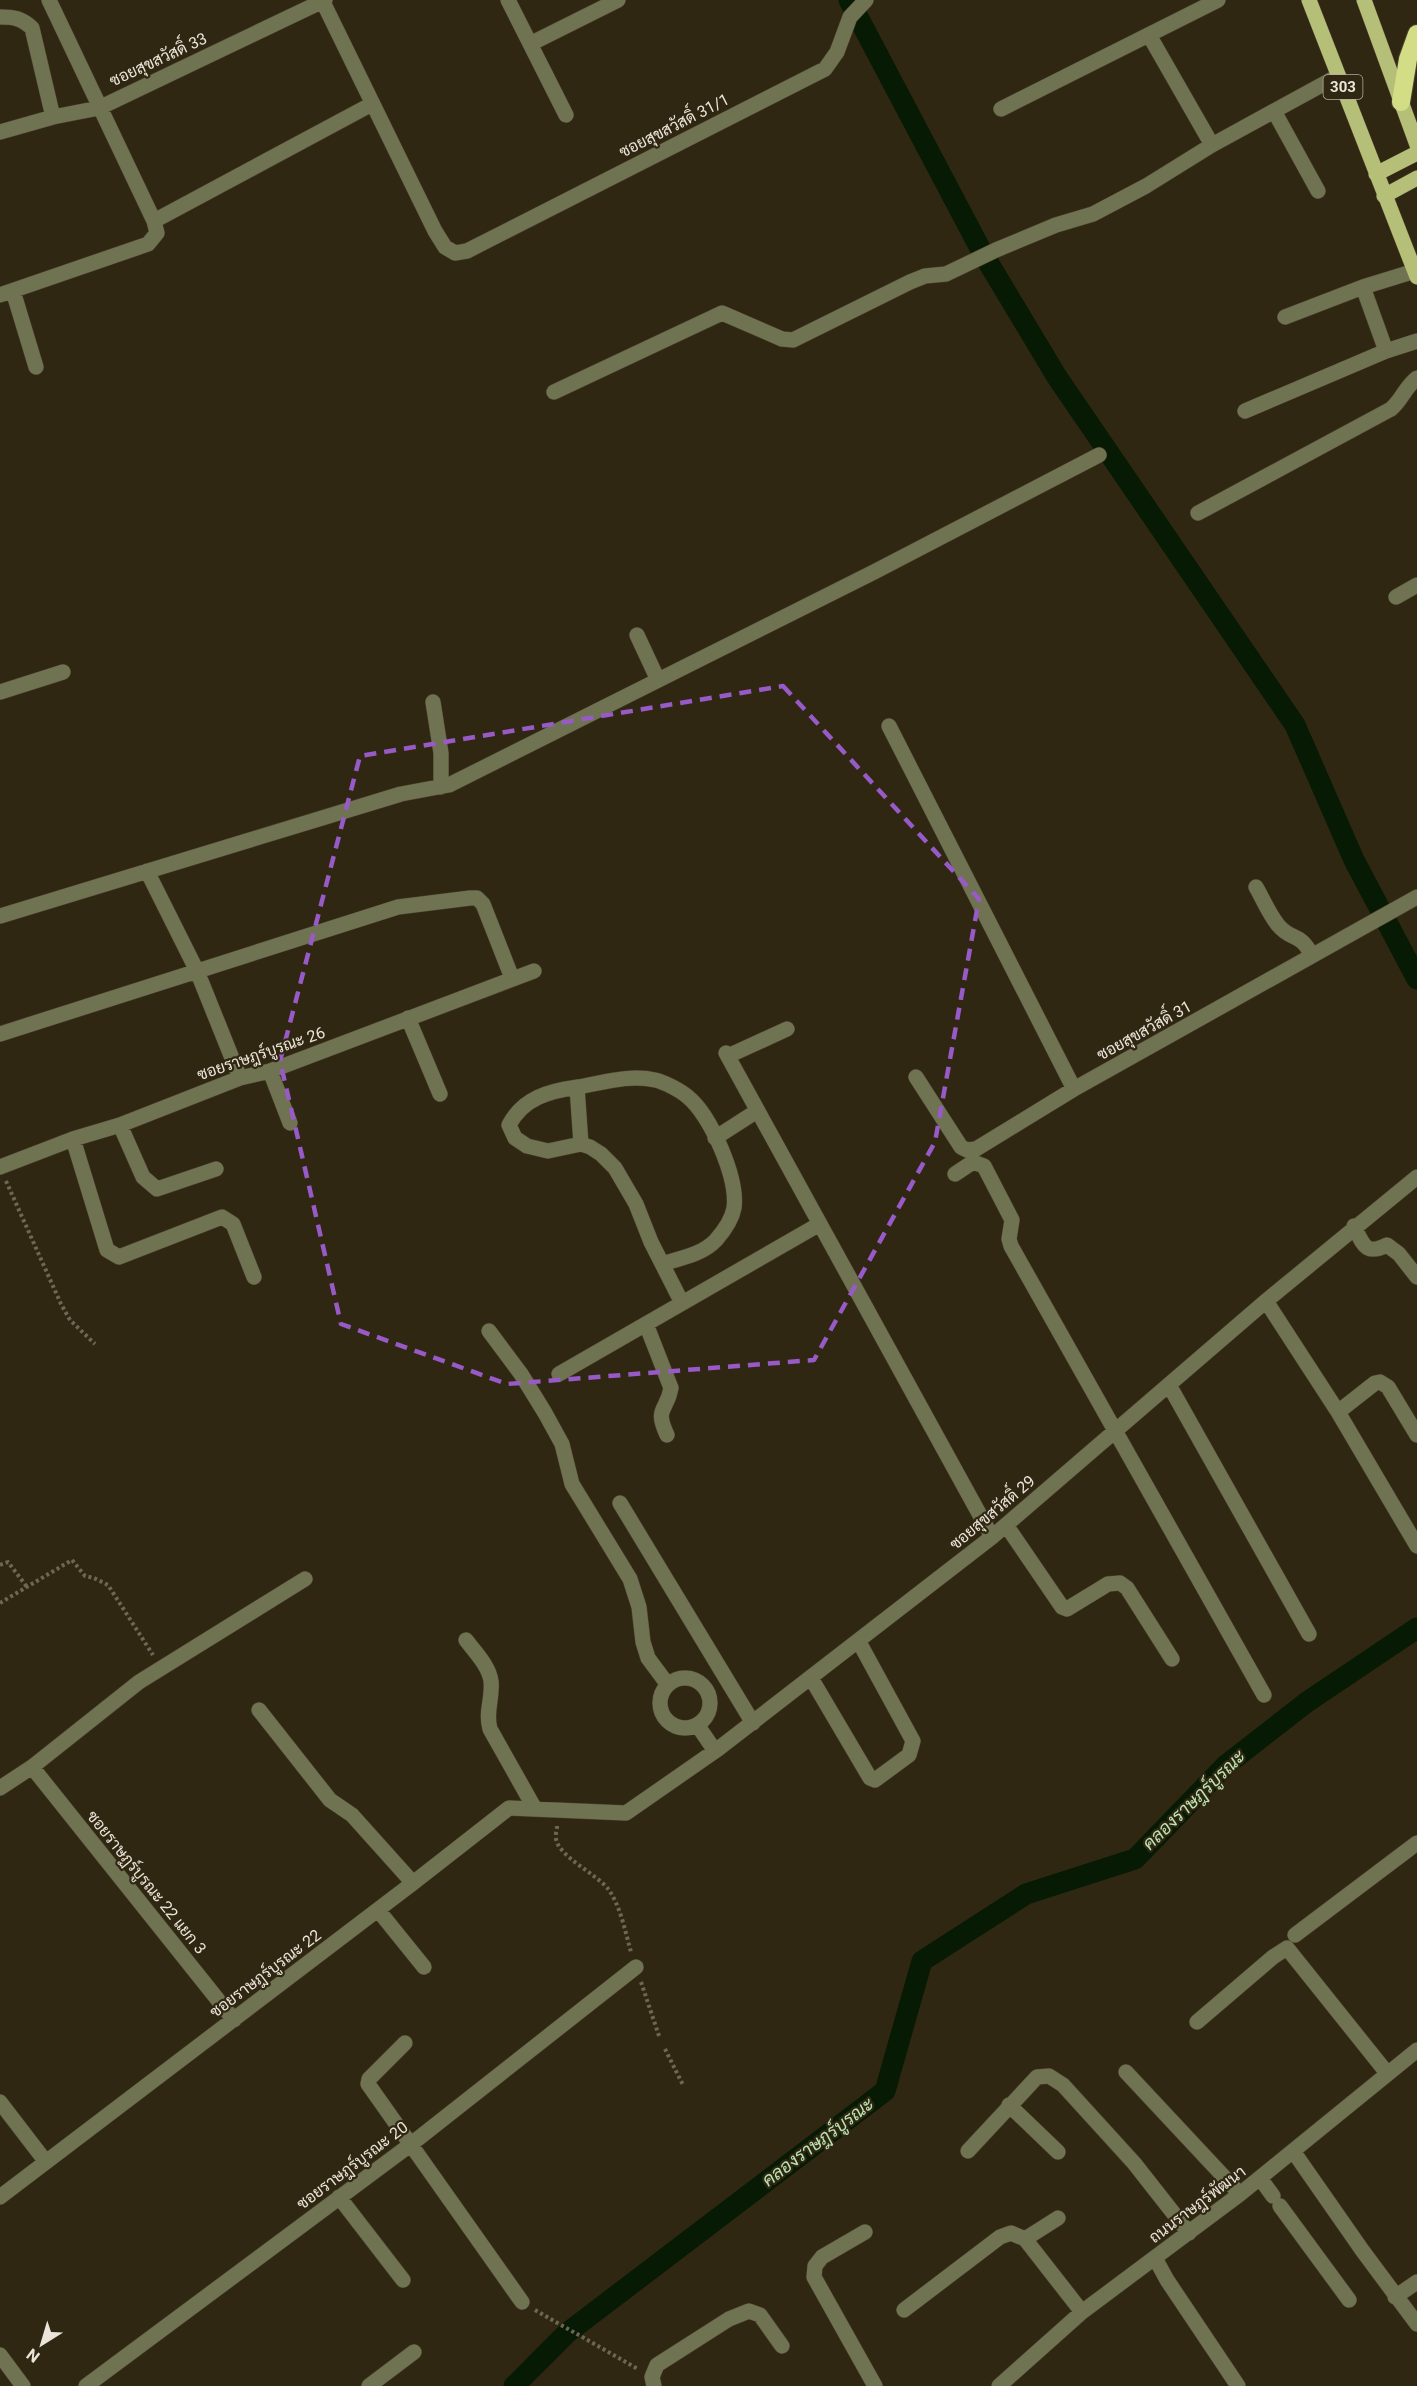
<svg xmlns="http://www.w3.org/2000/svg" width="1417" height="2386" font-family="Roboto,Sarabun,sans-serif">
<rect width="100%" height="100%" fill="#302713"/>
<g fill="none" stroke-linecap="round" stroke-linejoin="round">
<path stroke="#061a04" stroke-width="21" d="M849,0L982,252L1057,377L1295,725L1354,860L1417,979
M514,2386L567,2333L885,2091L922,1961L1026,1894L1135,1859L1226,1765L1307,1702L1417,1628"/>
<g stroke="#4a422f" stroke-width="16">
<path id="minor" d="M322,0L435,231L445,247L455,253L467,251L825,69L837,52L850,17L866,0
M508,0L566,115
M0,17C14,17 21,18 32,28L53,117
M1149,35L1212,145
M530,44L618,0
M1001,109L1218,0
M1274,111L1318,191
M0,132L53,117L99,108L325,0
M154,221L372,104
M13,291L36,367
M0,295L148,244L157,233L154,221L49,0
M1285,317L1363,287
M1386,351L1363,287L1415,271
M554,392L722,313L782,339L793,340L910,282L925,276L946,274L996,250L1056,225L1093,214L1146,186L1212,145L1338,76
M1245,411L1386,351L1417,341
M1198,513L1391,409C1402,400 1405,387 1417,378
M1396,597L1417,585
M637,635L658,680
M0,692L63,672
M433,702L441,753V787
M889,726L1074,1089
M147,871L197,971L240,1078
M1256,887C1263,899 1269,914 1278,925C1292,942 1300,931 1312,956
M0,916L401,794L449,785L874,572L1099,455
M408,1018L440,1094
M0,1034L398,907L470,898H477L483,904L512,978
M726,1053L992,1537
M728,1056L787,1029
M270,1071L290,1123
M916,1077L961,1147L967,1150L976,1149L1074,1089L1417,897
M577,1087L581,1144
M120,1125L143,1177L157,1189L216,1169
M715,1138L757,1111
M73,1139L107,1250L119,1257L222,1217L233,1224L254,1277
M0,1167L73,1139L120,1125L240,1078L270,1071L534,971
M955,1174L973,1162L984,1166L1012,1220L1009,1239L1011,1246L1264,1695
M1354,1226C1363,1244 1365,1256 1387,1245L1399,1254L1417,1277
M662,1264C680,1258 702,1255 716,1240C723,1232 732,1219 734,1208C738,1178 711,1116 688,1097C680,1090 664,1082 655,1080C630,1074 602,1083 578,1087C549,1091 523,1098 509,1125L515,1138L527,1146L548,1151L581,1144L590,1147L601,1154L615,1168L636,1204L651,1242L682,1303
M1266,1301L1338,1412L1417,1546
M646,1324L671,1388C667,1412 654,1407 667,1435
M489,1331L521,1374L545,1413L562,1444L572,1484L630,1579L639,1607L643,1642L648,1658L668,1685
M559,1374L818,1225
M1169,1385L1309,1634
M1338,1412L1375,1383L1380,1382L1388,1387L1417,1435
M620,1503L753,1723
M1006,1525L1062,1607L1067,1609L1108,1584L1120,1583L1127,1588L1172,1659
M466,1640C475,1652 489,1666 491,1681C493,1698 485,1712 490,1729L535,1809
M660 1703a25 25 0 1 1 50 0a25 25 0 1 1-50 0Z
M811,1678L870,1778L875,1780L909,1755L913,1741L859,1642
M259,1710L330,1800L352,1815L413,1883
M698,1726L715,1751
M32,1767L234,2020
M0,1788L32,1767L139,1682L305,1579
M378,1910L424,1967
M1295,1935L1417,1843
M1197,2022L1273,1957L1287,1948L1387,2073
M405,2043L369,2079L368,2084L522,2302
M1126,2072L1240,2194
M0,2102L46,2162
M1009,2105L1058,2152
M968,2151L1037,2077L1049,2076L1063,2085L1134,2163L1189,2233
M1293,2151L1362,2250L1417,2324
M1260,2178L1273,2196
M0,2197L413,1883L509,1808L626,1813L718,1749L992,1537L1266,1301L1417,1177
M339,2197L403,2280
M1280,2206L1349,2300
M865,2232L822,2257L815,2266L814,2277L875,2386
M1025,2239L1058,2218
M1155,2258L1167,2280L1238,2386
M1395,2297L1417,2282
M904,2310L1000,2237L1011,2233L1025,2239L1082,2312
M0,2355L23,2386
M86,2386L410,2145L636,1967
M369,2386L414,2352
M654,2386L652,2377L657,2365L729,2319L749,2311L760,2315L782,2346
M999,2386L1082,2312L1240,2194L1417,2050"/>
</g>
<g stroke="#4a422f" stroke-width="16">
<path id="major" d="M1309,0L1417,277
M1364,0L1417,145
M1376,174L1417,153
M1384,196L1417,178"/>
</g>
<g stroke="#4a422f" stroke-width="20">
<path id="highway" d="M1401,102L1408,59L1417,34"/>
</g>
<path stroke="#6f6756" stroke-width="4" stroke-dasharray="3 3" stroke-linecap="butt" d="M6,1181L61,1304L70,1320L95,1344
M0,1565L8,1562L27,1587
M0,1603L72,1560L85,1576L94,1578L108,1585L153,1655
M557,1826C557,1830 555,1835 556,1839C559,1857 597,1874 609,1890C621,1908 625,1931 631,1952
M641,1982L659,2036
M665,2049L683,2085
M535,2310L638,2369"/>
<use href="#minor" stroke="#6f7352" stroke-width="15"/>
<use href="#major" stroke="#b6bf78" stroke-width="15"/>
<use href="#highway" stroke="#d3dd86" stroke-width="18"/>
</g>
<path fill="none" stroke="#975ac6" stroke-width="4.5" stroke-dasharray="12 8" stroke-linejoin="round" d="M783,686L979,899L935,1142L814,1360L507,1384L341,1324L280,1061L360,756Z"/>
<g text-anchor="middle" stroke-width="4.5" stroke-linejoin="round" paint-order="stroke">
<rect fill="#302713" stroke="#b3ac9e" stroke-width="1.5" x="1323.5" y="75" width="39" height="24" rx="4.5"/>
<g font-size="15" font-weight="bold" fill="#ebe5d9">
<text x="1343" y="92">303</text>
</g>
<g font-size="16" fill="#ebe5d9" stroke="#302713">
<text transform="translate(158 59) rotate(-25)" y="6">ซอยสุขสวัสดิ์ 33</text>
<text transform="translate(674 125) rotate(-27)" y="6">ซอยสุขสวัสดิ์ 31/1</text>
<text transform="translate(1144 1030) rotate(-29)" y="6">ซอยสุขสวัสดิ์ 31</text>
<text transform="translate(261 1053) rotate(-19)" y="6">ซอยราษฎร์บูรณะ 26</text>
<text transform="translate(992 1512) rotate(-40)" y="6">ซอยสุขสวัสดิ์ 29</text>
<text transform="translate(147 1882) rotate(51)" y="6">ซอยราษฏร์บูรณะ 22 แยก 3</text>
<text transform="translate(265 1973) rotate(-37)" y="6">ซอยราษฎร์บูรณะ 22</text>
<text transform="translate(352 2165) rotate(-37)" y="6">ซอยราษฎร์บูรณะ 20</text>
<text transform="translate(1197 2204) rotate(-37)" y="6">ถนนราษฎร์พัฒนา</text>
</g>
<g font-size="18" font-style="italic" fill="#bae5b4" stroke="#302713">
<text transform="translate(1194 1800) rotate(-44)" y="6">คลองราษฎร์บูรณะ</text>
<text transform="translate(818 2142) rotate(-37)" y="6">คลองราษฎร์บูรณะ</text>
</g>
</g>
<g transform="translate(42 2344) rotate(217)" stroke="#302713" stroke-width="4.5" paint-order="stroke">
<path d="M0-4.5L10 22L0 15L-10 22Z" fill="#ebe5d9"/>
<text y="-9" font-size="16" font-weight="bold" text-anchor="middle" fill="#ebe5d9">N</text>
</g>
</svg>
